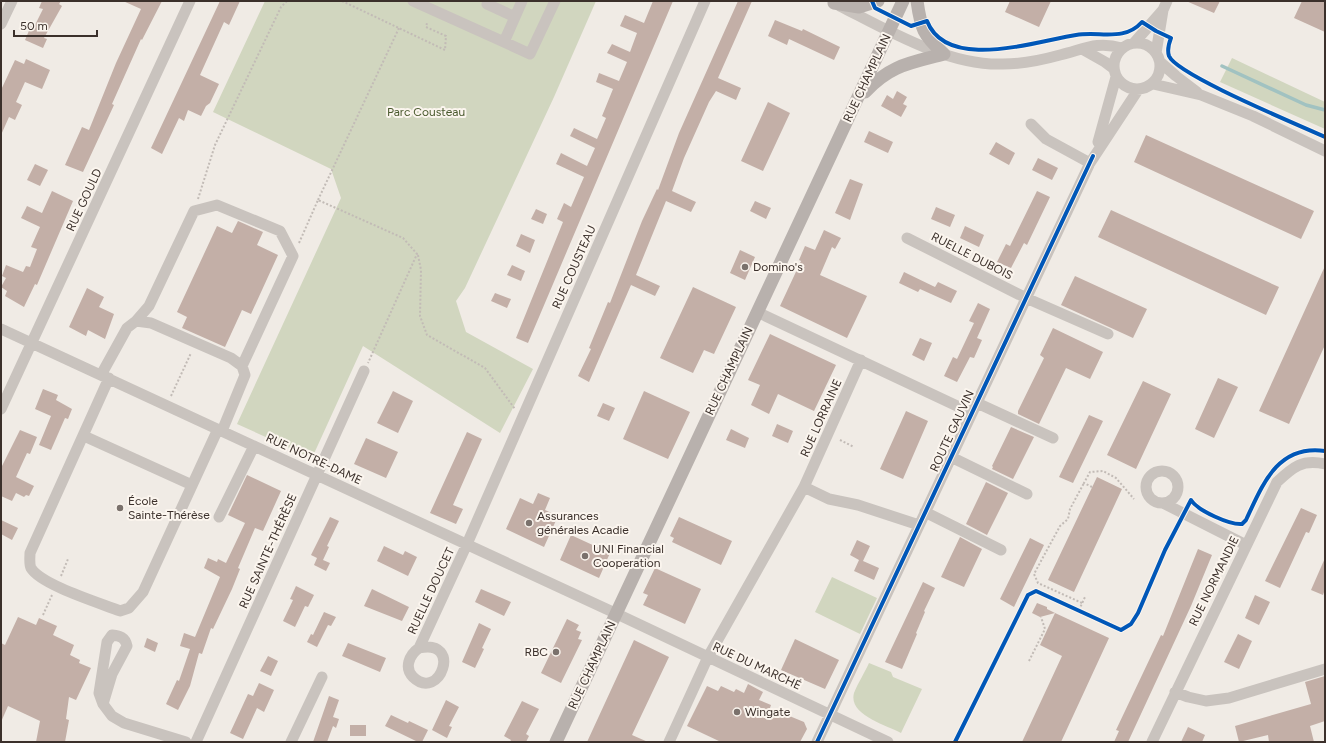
<svg xmlns="http://www.w3.org/2000/svg" width="1326" height="743" font-family="Figtree,sans-serif">
<rect width="100%" height="100%" fill="#f0ebe5"/>
<path fill="#d1d6bf" d="M265,1H596L554,97L465,288L456,301L466,332L533,369L500,433L363,346L312,458L237,424L341,198L331,169L213,112Z
M1232,58L1325,102V129L1220,82Z
M832,577L877,598L860,634L815,612Z
M869,663L891,672L893,677L922,689L901,733C886,725 848,715 854,693C858,683 865,672 869,663Z"/>
<g fill="none" stroke-linecap="round" stroke-linejoin="round">
<path stroke="#a1c2c1" stroke-width="3.5" d="M1222,66L1306,105L1325,110"/>
</g>
<path fill="#c3afa7" d="M42,1H61L59,4L62,6L44,38L47,39L43,48L25,40L31,26L34,27L43,9L39,8Z
M123,1H162L142,40L141,39L112,104L114,105L83,172L65,165L82,127L89,130L116,63L141,9Z
M220,1H240L229,25L224,22L200,75L219,84L210,103L206,106L201,116L188,110L184,121L179,118L162,154L151,148Z
M653,1H673L528,343L516,338L563,222L557,219L564,203L571,207L584,177L556,164L561,153L587,166L595,148L570,136L574,128L597,139L606,118L602,116L613,89L596,82L599,73L619,81L627,62L607,53L612,44L630,52L637,33L620,26L625,15L644,23Z
M738,1H752L718,78L741,88L736,100L716,91L709,102L684,158L672,191L696,202L691,212L666,201L636,275L660,286L655,296L631,285L589,382L578,376L591,349L589,348L608,302L610,303L642,221L657,189L658,190L679,133Z
M1010,1H1051L1039,27L1005,12Z
M1186,1H1220L1214,13Z
M1302,1H1325V32L1294,18Z
M775,20L802,31L803,29L840,47L834,60L789,39L787,45L768,36Z
M26,59L50,70L42,89L25,82L16,102L22,105L15,120L9,117L1,135V90L15,60L24,64Z
M897,91L907,97L903,104L907,106L901,117L881,106L887,95L893,99Z
M768,102L790,113L763,171L741,161Z
M869,131L893,142L888,153L864,142Z
M1146,135L1314,211L1301,239L1134,162Z
M996,142L1015,153L1009,165L989,154Z
M1038,158L1058,168L1052,180L1032,170Z
M35,164L48,170L40,186L27,180Z
M850,179L863,184L850,220L835,213Z
M52,191L73,201L37,285L35,284L24,307L5,296L7,291L1,287L6,278L2,276L6,265L23,272L26,266L30,267L37,249L31,247L40,227L21,218L27,206L42,213Z
M1037,191L1050,197L1027,245L1024,243L1011,268L997,262L1006,244L1010,246Z
M755,201L771,208L766,219L750,211Z
M936,207L955,215L950,227L931,219Z
M536,209L547,214L543,224L531,219Z
M1111,210L1279,287L1266,315L1098,237Z
M238,221L263,232L257,245L278,255L251,314L242,310L225,347L182,328L187,317L177,312L217,226L232,233Z
M965,226L984,235L979,247L960,238Z
M824,230L841,238L835,249L832,247L820,275L867,296L847,338L780,306L801,261L799,260L805,246L815,250Z
M521,234L535,240L530,253L516,246Z
M740,250L755,257L745,280L730,273Z
M512,265L525,271L521,281L507,275Z
M1325,266V345L1289,424L1259,411Z
M904,272L935,287L938,282L957,291L951,303L920,289L918,292L899,283Z
M1075,276L1147,309L1133,338L1061,305Z
M693,287L736,307L714,354L704,350L693,373L660,358Z
M87,288L104,297L99,307L114,314L105,339L88,330L86,336L69,327Z
M495,293L511,299L507,308L491,301Z
M978,303L990,309L977,338L982,340L974,358L970,357L957,382L944,376L953,357L957,359L974,323L969,321Z
M1053,328L1103,352L1090,379L1066,368L1039,424L1018,414V411L1044,358L1040,355Z
M770,334L836,365L814,411L778,394L769,414L751,405L760,385L748,380Z
M920,338L932,343L924,361L912,355Z
M1218,378L1238,387L1214,438L1195,429Z
M1143,381L1171,394L1136,469L1107,455Z
M43,389L58,395L56,400L72,409L68,419L65,418L51,450L39,445L51,416L35,409Z
M393,391L413,401L398,433L377,423Z
M644,391L690,412L668,459L623,439Z
M603,403L615,408L609,421L597,416Z
M906,411L928,421L903,479L880,469Z
M1089,415L1103,421L1073,483L1059,477Z
M777,424L793,431L788,443L772,436Z
M1011,427L1034,437L1013,479L992,469L993,467L992,466Z
M731,429L749,438L745,448L726,440Z
M20,430L37,437L30,454L27,453L16,477L34,486L29,496L26,495L24,497L16,493L12,501L1,496V468Z
M467,432L482,439L453,505L463,509L456,524L430,513Z
M366,438L398,452L386,478L354,464Z
M247,475L281,491L263,531L255,528L238,568L240,569L232,589L213,629L211,628L202,654L199,653L190,686L178,710L166,704L177,680L179,681L190,649L180,646L184,633L195,637L220,577L204,568L208,558L217,562L218,559L226,563L245,523L228,515Z
M1097,477L1122,489L1074,592L1048,580Z
M986,482L1008,493L987,535L966,524Z
M538,493L550,498L545,510L558,516L544,547L506,529L520,498L533,504Z
M1301,508L1317,515L1309,533L1306,532L1280,588L1265,581Z
M330,517L339,521L327,546L329,547L323,560L330,563L326,571L314,565L317,558L311,555Z
M679,517L732,541L721,565L672,542L674,538L670,536Z
M1,520L18,528L12,540L1,534Z
M571,535L610,553L599,578L560,560Z
M960,537L982,549L964,587L941,577Z
M1030,538L1044,545L1014,607L1000,599Z
M857,540L870,546L863,561L879,568L874,580L854,571L859,560L850,555Z
M384,546L403,555L405,551L417,557L408,576L377,561Z
M1198,549L1212,555L1191,606L1128,742H1114L1119,731L1116,730L1161,635L1163,636Z
M1325,558V589L1323,595L1311,590Z
M655,568L701,589L685,624L643,605L648,595L643,593Z
M923,582L935,588L924,611L925,612L916,633L917,634L902,669L885,662Z
M296,586L314,595L308,607L305,606L295,627L283,621L293,600L290,599Z
M372,589L409,607L402,621L364,606Z
M481,589L511,602L504,616L475,602Z
M1255,595L1270,602L1259,625L1245,618Z
M1037,603L1047,607V609L1055,613L1040,617L1032,613Z
M324,612L336,617L331,626L328,625L317,647L307,642L311,634L313,635Z
M1055,613L1109,638L1061,742H1022L1062,656L1040,645Z
M18,617L36,625L39,618L57,626L53,635L74,645L70,655L80,660L79,663L91,668L76,700L69,697L66,719L69,720L65,742H36L40,721L8,706L1,722V643L5,645Z
M567,619L579,625L576,630L581,632L578,639L582,640L561,683L541,673Z
M479,623L491,629L482,648L484,649L475,668L462,662Z
M1238,634L1252,641L1239,669L1224,662Z
M147,638L158,643L155,652L144,647Z
M795,639L839,660L825,689L781,670Z
M634,640L669,657L632,735L648,742H587Z
M348,643L386,658L380,672L342,656Z
M268,656L278,661L271,676L260,671Z
M1325,676V721L1310,726L1314,742H1269L1268,735L1239,742L1235,726L1311,704L1305,682Z
M259,683L274,690L264,712L257,708L243,739L230,733L248,694L253,696Z
M748,684L763,692L759,700L771,705L770,708L804,722L807,729L800,742H721L687,726L707,686L718,691L721,686L734,692L736,689L744,693Z
M329,696L339,700L333,717L339,719L336,728L333,726L327,742H313Z
M446,700L459,707L449,726L452,727L447,738L432,730Z
M522,701L539,709L526,734L529,736L526,742H510L511,740L504,736Z
M391,715L408,723L409,721L428,730L422,742H418L385,726Z
M350,725H366V736H350Z
M1188,727L1205,735L1202,742H1181Z"/>
<g fill="none" stroke-linecap="round" stroke-linejoin="round">
<path stroke="#c2bbb6" stroke-width="2" stroke-dasharray="2 2" stroke-linecap="butt" d="M342,1L445,50L446,36L426,27L427,23
M198,199L215,145L281,7L287,1
M318,200L399,28
M299,243L318,200L403,238L417,254L368,363
M418,255L421,270L420,316L427,335L485,368L515,409
M171,396L191,353
M840,440L854,447
M1092,487L1084,483L1090,472L1103,471L1116,478L1134,499
M61,576L68,559
M1082,603L1038,583L1034,574L1060,526L1068,519L1070,509L1084,483
M1079,610L1085,597
M43,615L52,595
M1029,661L1045,629L1041,617"/>
<path stroke="#c9c3be" stroke-width="11" d="M413,1L504,42L522,1
M487,4L515,17
M840,6C887,30 948,66 1003,64C1022,64 1042,60 1060,55C1085,49 1096,41 1122,48
M1,24L12,1
M504,42L530,54L555,1
M1114 66a23 23 0 1 1 46 0a23 23 0 1 1-46 0Z
M1134,43L1163,10L1167,1
M1082,49L1105,62L1113,68
M1156,53L1163,10
M1160,62L1176,76L1197,92
M1153,84L1201,95L1253,116L1325,151
M1031,124L1046,139L1090,163
M1098,142L1116,77
M907,238L1026,298L1108,334
M757,312L972,413
M136,321L149,306L194,211L217,205L280,231L293,256L242,366
M1,329L615,613L888,742
M861,360L804,487L829,499L858,505L919,525
M101,375L127,328L136,321L151,323L231,358L242,366L245,375L222,431
M109,378L30,553C30,557 29,564 31,568C41,585 100,603 120,611L129,608L143,592L218,429
M977,403L1053,438
M1,409L190,1
M84,436L192,485
M951,457L1027,494
M1146 487a16 16 0 1 1 32 0a16 16 0 1 1-32 0Z
M1163,503L1246,545
M925,512L1001,550
M219,517L254,446
M419,648C463,638 440,703 413,677C404,668 409,655 419,648L467,544L705,1
M1175,692L1188,697L1206,701L1229,698L1325,669
M103,704L112,674L127,646C125,637 120,636 112,635L107,642L99,693L103,704L112,716L124,723L186,742
M196,742L364,371
M291,742L322,677
M669,742L708,657L804,487
M817,742L1090,163L1138,90
M1152,742L1277,482C1293,467 1302,459 1325,464"/>
<path stroke="#b8b1ad" stroke-width="13" d="M917,1C921,29 923,35 944,54
M834,3L859,7L878,1
M865,92C890,65 910,63 944,54
M556,742L903,1"/>
<g stroke="#fbf5ee" stroke-width="6">
<path id="cycleway" d="M872,1L875,8L911,26L927,21C947,72 1036,41 1076,35C1100,31 1124,42 1142,22L1156,31L1171,38C1169,43 1167,50 1169,56C1177,75 1299,125 1325,137
M817,742L1093,156
M955,742L1028,595L1036,591L1121,630L1131,624L1138,613L1165,550L1191,500C1198,511 1230,525 1242,524L1246,520C1262,486 1277,444 1325,451"/>
</g>
<use href="#cycleway" stroke="#0057b8" stroke-width="4"/>
</g>
<g fill="#7a716c" stroke="#fbf5ee" stroke-width="1.5">
<circle cx="745" cy="267" r="4"/>
<circle cx="120" cy="508" r="4"/>
<circle cx="529" cy="523" r="4"/>
<circle cx="585" cy="556" r="4"/>
<circle cx="556" cy="652" r="4"/>
<circle cx="737" cy="712" r="4"/>
</g>
<g text-anchor="middle" stroke-width="4" stroke-linejoin="round" paint-order="stroke">
<g font-size="12" fill="#3b302b" stroke="#fbf5ee">
<text transform="translate(867 78) rotate(-65)" y="4">RUE CHAMPLAIN</text>
<text transform="translate(84 200) rotate(-65)" y="4">RUE GOULD</text>
<text transform="translate(972 256) rotate(27)" y="4">RUELLE DUBOIS</text>
<text transform="translate(574 267) rotate(-66)" y="4">RUE COUSTEAU</text>
<text transform="translate(729 371) rotate(-65)" y="4">RUE CHAMPLAIN</text>
<text transform="translate(821 418) rotate(-66)" y="4">RUE LORRAINE</text>
<text transform="translate(952 431) rotate(-65)" y="4">ROUTE GAUVIN</text>
<text transform="translate(314 459) rotate(25)" y="4">RUE NOTRE-DAME</text>
<text transform="translate(268 551) rotate(-66)" y="4">RUE SAINTE-THÉRÈSE</text>
<text transform="translate(1214 581) rotate(-64)" y="4">RUE NORMANDIE</text>
<text transform="translate(431 591) rotate(-65)" y="4">RUELLE DOUCET</text>
<text transform="translate(592 665) rotate(-65)" y="4">RUE CHAMPLAIN</text>
<text transform="translate(757 666) rotate(25)" y="4">RUE DU MARCHÉ</text>
</g>
<g font-size="12" fill="#4a5a2e" stroke="#fbf5ee">
<text x="426" y="116">Parc Cousteau</text>
</g>
<g font-size="12" fill="#3b302b" stroke="#fbf5ee" text-anchor="start">
<text x="753" y="271">Domino's</text>
<text x="128" y="505">École<tspan x="128" dy="14">Sainte-Thérèse</tspan></text>
<text x="537" y="520">Assurances<tspan x="537" dy="14">générales Acadie</tspan></text>
<text x="593" y="553">UNI Financial<tspan x="593" dy="14">Cooperation</tspan></text>
<text x="548" y="656" text-anchor="end">RBC</text>
<text x="745" y="716">Wingate</text>
</g>
</g>
<rect width="1326" height="743" fill="none" stroke="#3b302b" stroke-width="4"/>
<path d="M14 30v6h83v-6" fill="none" stroke="#3b302b" stroke-width="2"/>
<text x="20" y="30" font-size="12" fill="#3b302b" stroke="#fbf5ee" stroke-width="3" paint-order="stroke">50 m</text>
</svg>
